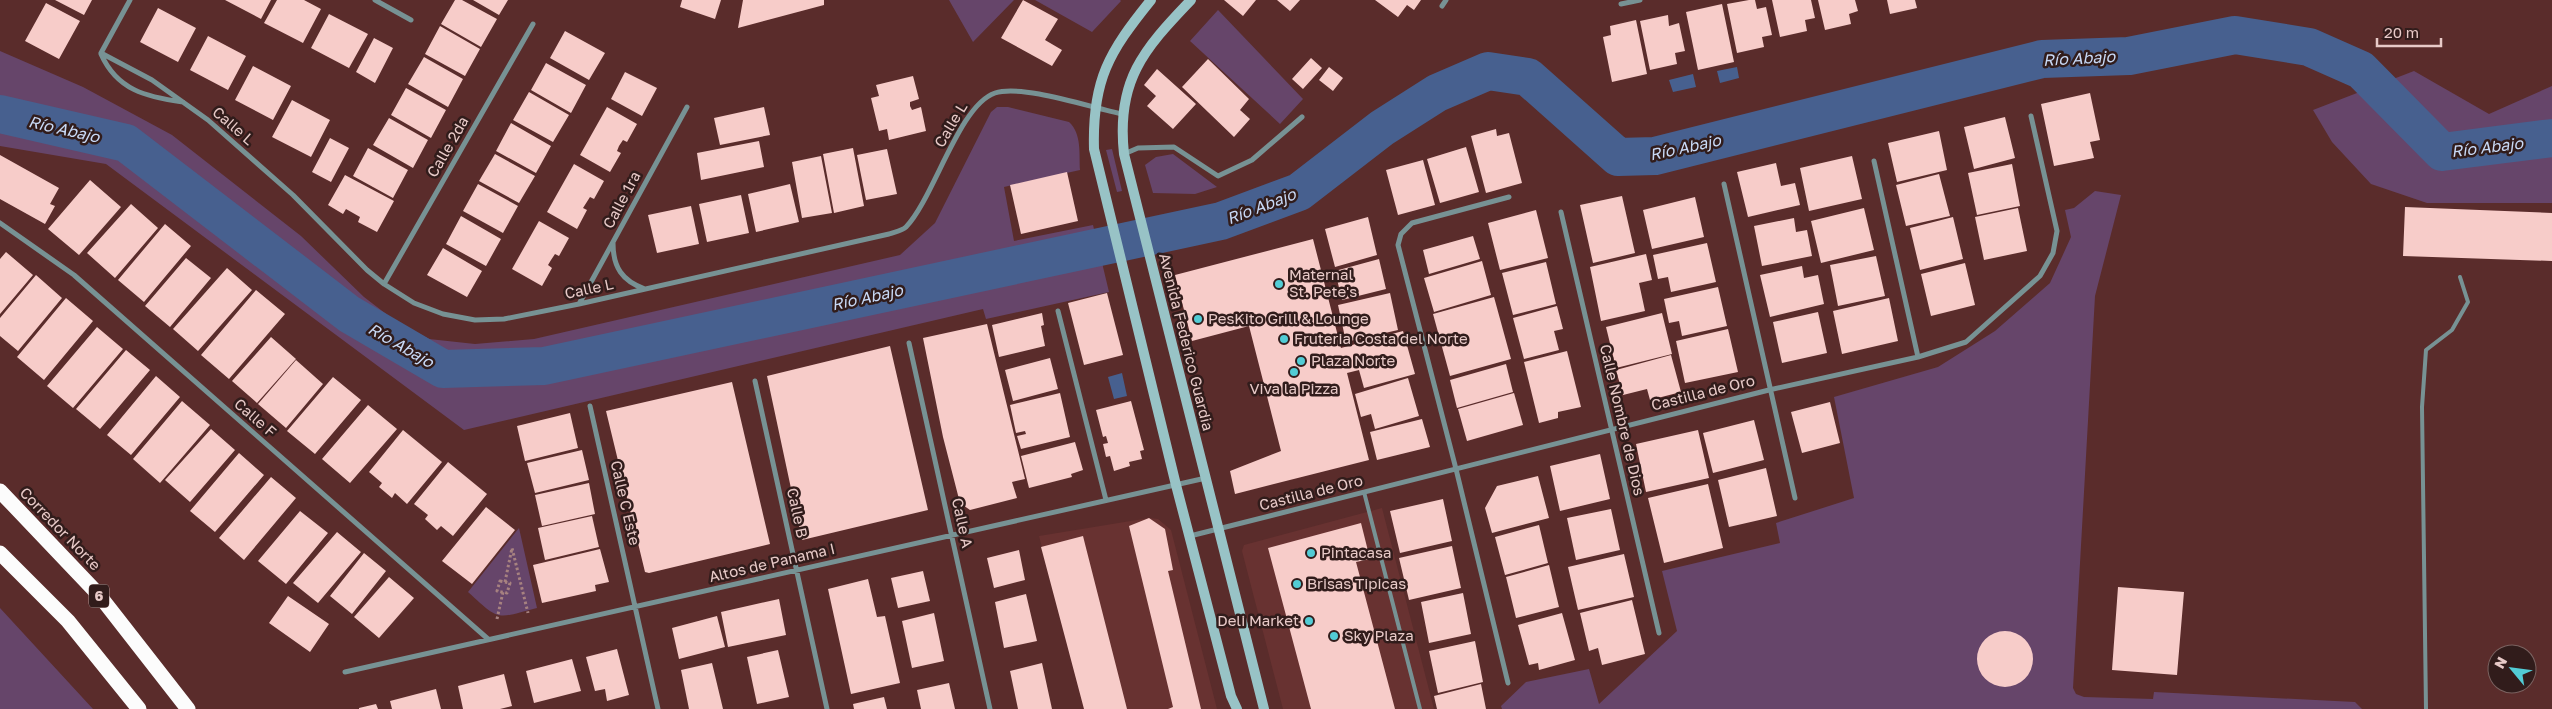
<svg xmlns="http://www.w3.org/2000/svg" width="2552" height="709" font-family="'Golos Text',sans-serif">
<rect width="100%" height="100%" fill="#5a2c2b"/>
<path fill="#683231" d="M1382,508L1434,709H1283L1242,551L1244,545Z
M1149,518L1158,519L1171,530L1217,709H1084L1039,536Z"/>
<path fill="#66456a" d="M949,0H1014L973,42Z
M1035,0H1120L1121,1L1092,32Z
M1218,10L1303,99L1280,124L1190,41Z
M0,51L83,87L172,135L301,236L364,297L394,320L429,339L475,344L534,339L900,255L935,223L991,112L997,107H1008L1069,122C1082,134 1079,154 1080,170L1004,187L1014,241L1093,225L1109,292L986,319L983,309L464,430L106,164L0,146Z
M2414,71L2489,114L2552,86V203H2427L2371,184L2332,142L2313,110Z
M1112,149L1122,191L1117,192L1106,150Z
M1173,154L1217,187L1195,194L1153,193L1145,165L1156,157Z
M2095,191L2121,195L2095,296L2073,688L2076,694L2084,697L2153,699L2154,692L2355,702L2362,709H1502L1501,706L1526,682L1589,669L1599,704L1677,631L1662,571L1780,543L1776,523L1854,498L1834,397L1938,367L1995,331L2050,283L2071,237L2065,210L2074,208Z
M519,528L537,608C495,619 500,621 468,592Z
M0,608L93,709H0Z"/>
<path fill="#47608f" d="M1737,67L1739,78L1720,83L1717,71Z
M1693,74L1696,87L1673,92L1669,80Z
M1122,373L1127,396L1114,399L1108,377Z"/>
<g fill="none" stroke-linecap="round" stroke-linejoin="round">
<path stroke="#47608f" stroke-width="38" d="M0,114L126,143L349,314L443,369L544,366L1221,221L1299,192L1382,128L1437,93L1488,71L1528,77L1618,157L1655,156L2042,59L2129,56L2235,35L2309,47L2361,70L2442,152L2552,138"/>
</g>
<path fill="#f7ccc9" d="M55,0H92L84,15Z
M225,0H271L261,19Z
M277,0H304L321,9L303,43L264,23Z
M455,0H462L497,19L481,47L441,24Z
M473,0H508L499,15Z
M682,0H721L715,19L680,7Z
M743,0H824V5L738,28Z
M1023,0L1058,19L1045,40L1062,50L1052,66L1001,38Z
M1224,0H1256L1243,16Z
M1277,0H1300L1290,11Z
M1375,0H1421L1414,10L1407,5L1398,17Z
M1749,0H1755L1757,9L1766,7L1772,35L1762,37L1764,47L1737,53L1727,4Z
M1772,0H1811L1815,18L1805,20L1807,31L1780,37Z
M1818,0H1855L1858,11L1849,14L1851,24L1825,30Z
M1887,0H1915L1917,8L1890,14Z
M46,3L80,21L59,59L25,41Z
M1722,4L1734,62L1698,70L1686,12Z
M158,8L196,28L178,62L140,42Z
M329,14L368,34L349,68L311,48Z
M1668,15L1669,26L1679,23L1685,51L1675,53L1677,64L1650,70L1640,21Z
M1636,20L1647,74L1612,82L1603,37L1611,35L1610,26Z
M440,26L480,49L465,76L425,54Z
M565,31L605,53L589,80L550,58Z
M208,36L246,56L228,90L190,70Z
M374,38L393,48L375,83L356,72Z
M424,57L463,79L448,107L408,84Z
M1311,58L1322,68L1303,89L1292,79Z
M1208,59L1249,99L1240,110L1250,119L1234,137L1182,87Z
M546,63L586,85L571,113L531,90Z
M253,66L291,86L273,120L235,100Z
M1329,67L1343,78L1333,91L1319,80Z
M1157,69L1196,104L1173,129L1147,106L1156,96L1144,85Z
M625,72L657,88L642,116L611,99Z
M913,76L919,99L910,102V106L912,110L921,107L926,131L889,140L887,129L879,131L871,98L879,96L876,85Z
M406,88L446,110L431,138L391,115Z
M529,92L569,115L553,142L513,120Z
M2090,93L2100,140L2090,142L2094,158L2054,166L2041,104Z
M292,100L330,120L311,157L272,137Z
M607,107L637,124L627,142L623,140L619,146L617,151L621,153L610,172L580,155Z
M764,107L770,135L720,145L714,118Z
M2005,117L2015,158L1974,169L1964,127Z
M389,118L428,140L413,168L373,145Z
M511,123L551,146L536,173L496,151Z
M1496,129L1497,136L1509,133L1522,183L1486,193L1471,136Z
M1939,131L1947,170L1897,182L1888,143Z
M330,138L349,148L331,182L312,172Z
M759,141L764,167L701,180L697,153Z
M1466,147L1479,192L1440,203L1427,159Z
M368,148L408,170L393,198L353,176Z
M853,148L864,206L834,213L823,154Z
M887,149L897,194L866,200L857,155Z
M495,154L535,176L519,203L479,181Z
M0,155L59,188L50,204L55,206L45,224L0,199Z
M821,156L832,213L802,218L792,162Z
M1852,156L1862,199L1809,211L1800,168Z
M1423,160L1435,205L1398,215L1386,170Z
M1776,163L1781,186L1795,183L1800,205L1748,217L1737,172Z
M574,164L604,181L594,199L590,197L583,208L587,210L577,229L547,212Z
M2012,164L2020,206L1977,215L1968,173Z
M1067,172L1078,221L1021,234L1010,185Z
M1939,174L1950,216L1906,226L1896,185Z
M345,175L394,201L377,232L358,222L360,217L346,209L343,214L328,205Z
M90,180L121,207L79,255L48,229Z
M478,184L518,206L503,233L463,211Z
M790,184L799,222L756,232L748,194Z
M741,195L749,233L707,242L699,204Z
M1622,196L1635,253L1593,263L1580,205Z
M1695,197L1704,237L1652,249L1643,210Z
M131,204L158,228L115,278L87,253Z
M691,206L699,244L657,253L648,215Z
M2405,207L2552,213V261L2403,256Z
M1864,208L1874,250L1821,263L1811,221Z
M2018,208L2027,251L1984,260L1975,217Z
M1536,210L1548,258L1500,270L1488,223Z
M461,216L501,239L486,266L446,244Z
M1368,217L1377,255L1335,267L1325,229Z
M1953,217L1963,259L1920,270L1910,228Z
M1794,218L1796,232L1807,230L1812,256L1762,266L1754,226Z
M539,221L569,238L559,256L555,254L551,260L548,265L552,268L542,286L512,269Z
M165,224L191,246L144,302L118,280Z
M1473,236L1480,259L1429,274L1423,250Z
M1313,239L1341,348L1403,331L1415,374L1364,388L1359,370L1347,373L1369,460L1235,494L1230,471L1281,451L1249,326L1192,341L1175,275Z
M1707,243L1716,282L1671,292L1668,277L1658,279L1653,255Z
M443,248L482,271L467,297L427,275Z
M6,252L33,275L0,314V259Z
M1646,254L1652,280L1639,283L1645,311L1601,321L1590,267Z
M1876,256L1885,296L1838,306L1830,265Z
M186,258L211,278L170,327L145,306Z
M1379,259L1386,289L1342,300L1335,271Z
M1482,261L1491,295L1434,312L1424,278Z
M1546,262L1556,304L1513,315L1502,273Z
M1965,263L1975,305L1931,316L1921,274Z
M1802,266L1804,278L1818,275L1824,304L1770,317L1760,275Z
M227,268L252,290L198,351L173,329Z
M36,275L62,298L18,351L0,336V318Z
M1718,287L1727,326L1682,336L1679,321L1669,323L1664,299Z
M256,290L285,314L229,379L201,355Z
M1107,293L1123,355L1084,365L1068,303Z
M1390,293L1398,330L1346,342L1338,305Z
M1494,297L1511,359L1450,376L1433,314Z
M66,298L93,321L44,380L17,357Z
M1889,298L1898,341L1842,354L1833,311Z
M1557,306L1563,329L1554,331L1559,350L1524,359L1513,318Z
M1818,312L1827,353L1782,363L1773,322Z
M1042,313L1044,325L1041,326L1045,346L999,357L992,325Z
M1662,313L1672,354L1616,368L1606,327Z
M987,324L1025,479L1012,482L1017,498L970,510L960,503L943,437L923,338Z
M97,327L123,349L73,408L47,386Z
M1728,329L1738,372L1685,383L1676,341Z
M271,337L296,359L257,403L232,381Z
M890,346L928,510L802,540L767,376Z
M126,350L150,370L100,429L76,409Z
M1567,351L1581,407L1558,412V418L1539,423L1524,362Z
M1671,355L1681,392L1650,400L1647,389L1623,395L1616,370Z
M1050,358L1058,389L1013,401L1005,370Z
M296,360L323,384L286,428L258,404Z
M1506,364L1513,392L1457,408L1450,380Z
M156,376L180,397L131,455L107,435Z
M333,377L361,400L315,454L287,431Z
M1408,378L1419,416L1375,429L1371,414L1361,417L1355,394Z
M732,382L770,544L649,573L645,572L606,411Z
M1060,393L1070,437L1021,449L1017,436L1026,434L1025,431L1016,433L1010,405Z
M1514,393L1523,425L1467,441L1458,409Z
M182,401L210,425L160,483L133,459Z
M1131,401L1144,450L1140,451L1142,459L1129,462L1130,466L1114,471L1110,456L1106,457L1103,444L1108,443L1106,436L1103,437L1096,410Z
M1830,402L1840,443L1802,453L1791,412Z
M368,405L397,429L350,483L322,459Z
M570,413L578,448L525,461L517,426Z
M1422,419L1430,447L1377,460L1370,432Z
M1754,420L1764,460L1713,473L1703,433Z
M211,429L235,450L190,502L165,480Z
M403,430L442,462L407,504L395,493L392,498L379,487L382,483L369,472Z
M1698,430L1709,478L1646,492L1636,444Z
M1075,442L1083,470L1071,474L1072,477L1029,488L1021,456Z
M582,450L589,480L535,493L527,463Z
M239,453L264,475L215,532L190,511Z
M1600,454L1610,499L1560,511L1550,466Z
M448,462L487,494L453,536L441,526L437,530L425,519L428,515L414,504Z
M1766,468L1777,516L1729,527L1718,480Z
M1538,476L1549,518L1492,533L1485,508L1497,486Z
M271,477L296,498L244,560L219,538Z
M589,483L595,514L542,526L535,495Z
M1708,484L1723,548L1664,563L1648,498Z
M1443,499L1452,541L1400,553L1390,511Z
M486,507L515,530L472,584L442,561Z
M1611,509L1620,550L1576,560L1567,518Z
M300,511L328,533L286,584L258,561Z
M592,516L599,547L545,560L538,528Z
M1149,518L1165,529L1173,570L1168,571L1201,709H1168L1173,707L1129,526Z
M1361,523L1370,559L1356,562L1395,709H1311L1268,548Z
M1539,525L1548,563L1505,575L1495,537Z
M337,532L361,552L318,603L293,583Z
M1083,536L1085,544L1127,709H1084L1066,641L1041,547Z
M1452,546L1461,588L1409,600L1399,558Z
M600,549L609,582L595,585L596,591L542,603L533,565Z
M1019,550L1025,580L994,588L987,558Z
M364,553L386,571L352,614L330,596Z
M1624,554L1634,597L1578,610L1568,567Z
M1549,565L1559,607L1516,618L1506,577Z
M923,571L930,601L898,608L891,578Z
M389,577L414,598L379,638L354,617Z
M868,579L877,617L885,616L900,683L851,694L828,589Z
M2118,587L2184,592L2177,675L2112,670Z
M1463,593L1471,634L1429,643L1421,602Z
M1026,594L1037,641L1004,648L995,602Z
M288,596L329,624L310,652L269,623Z
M779,599L786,635L728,647L721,612Z
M1632,600L1645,654L1602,665L1598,648L1589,651L1580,613Z
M934,613L944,661L912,668L902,621Z
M1562,613L1575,660L1539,670L1538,663L1529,665L1518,625Z
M717,616L725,647L679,659L672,628Z
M1977 659a28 28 0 1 1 56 0a28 28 0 1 1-56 0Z
M1475,641L1483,682L1438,693L1429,651Z
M617,649L629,695L607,701L605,689L595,691L586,657Z
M778,650L789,697L757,704L747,657Z
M572,659L581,691L534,703L526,671Z
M712,663L723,709H689L681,670Z
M1042,663L1052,709H1018L1010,671Z
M504,674L512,706L500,709H463L458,686Z
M949,683L955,709H921L917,690Z
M1481,684L1486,709H1437L1434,696Z
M436,689L441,709H392L390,701Z
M884,697L887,709H854L853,704Z
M376,704L378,709H359V708Z"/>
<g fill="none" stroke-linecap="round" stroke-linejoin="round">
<path stroke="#a78280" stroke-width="3" stroke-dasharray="2.5 2.5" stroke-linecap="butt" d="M500,581L510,583L507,593L497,591Z
M505,582L512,548L528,613
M497,619L503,592"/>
<path stroke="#779294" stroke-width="4" d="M1364,492L1420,709
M2426,709L2422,407L2426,350L2452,330L2468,302L2460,277"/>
<path stroke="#779294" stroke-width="5" d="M375,0L411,20
M1621,4L1640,0
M1442,6L1446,0
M101,53L152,80L208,120L293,195L367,270L384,284L414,303L443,314L475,320L504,319L579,304L889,234C894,232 902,231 906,227C934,198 959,105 995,93C1023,84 1092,108 1122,114
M101,53L130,0
M101,54C117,90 146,97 183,102
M1124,154L1138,148L1174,147L1218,176L1252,160L1302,117
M1874,161L1918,357
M1724,184L1795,498
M1561,212L1659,633
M0,223L74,275L488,639
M613,243C613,267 622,281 645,289
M384,284L533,24
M579,304L687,107
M1058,311L1106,500
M909,343L990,709
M755,381L827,709
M590,406L658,709
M1190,536L1769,390L1918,357L1966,342L2040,276L2053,253L2057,231L2031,116
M345,672L1206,478
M1508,683L1456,469L1398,245L1401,234L1412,223L1509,197"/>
<path stroke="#98c3c6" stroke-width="10" d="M1151,0C1109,52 1092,80 1094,149L1176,485L1231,696L1237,709
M1191,0C1143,50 1116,81 1124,154L1264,709"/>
<path stroke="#fcfcfc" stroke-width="15" d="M0,491L99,595L188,709
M0,553L68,621L139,709"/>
</g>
<g fill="#52ccd5" stroke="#311c1b" stroke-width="2">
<circle cx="1279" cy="284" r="5"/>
<circle cx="1198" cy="319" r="5"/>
<circle cx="1284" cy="339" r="5"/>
<circle cx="1301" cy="361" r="5"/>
<circle cx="1294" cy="372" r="5"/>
<circle cx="1311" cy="553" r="5"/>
<circle cx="1297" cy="584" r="5"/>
<circle cx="1309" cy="621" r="5"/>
<circle cx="1334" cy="636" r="5"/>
</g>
<g text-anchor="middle" stroke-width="5" stroke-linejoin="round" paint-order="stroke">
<rect fill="#311c1b" stroke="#b19694" stroke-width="1" x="89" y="584.5" width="20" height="23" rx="4"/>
<g font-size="14" font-weight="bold" fill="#e8cac8">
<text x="99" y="601">6</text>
</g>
<g font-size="15" fill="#e8cac8" stroke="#311c1b">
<text transform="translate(951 125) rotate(-59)" y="5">Calle L</text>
<text transform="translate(233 126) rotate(41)" y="5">Calle L</text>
<text transform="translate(448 147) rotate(-60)" y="5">Calle 2da</text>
<text transform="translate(622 200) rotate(-62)" y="5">Calle 1ra</text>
<text transform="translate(589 289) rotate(-12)" y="5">Calle L</text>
<text transform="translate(1186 342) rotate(76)" y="5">Avenida Federico Guardia</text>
<text transform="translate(1703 393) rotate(-14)" y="5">Castilla de Oro</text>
<text transform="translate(255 418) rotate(41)" y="5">Calle F</text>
<text transform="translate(1622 420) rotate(77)" y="5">Calle Nombre de Dios</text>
<text transform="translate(1311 493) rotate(-14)" y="5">Castilla de Oro</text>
<text transform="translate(625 503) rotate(77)" y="5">Calle C Este</text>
<text transform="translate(797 513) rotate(78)" y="5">Calle B</text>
<text transform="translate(962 523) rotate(78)" y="5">Calle A</text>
<text transform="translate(60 529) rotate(46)" y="5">Corredor Norte</text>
<text transform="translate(772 563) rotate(-13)" y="5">Altos de Panama I</text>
</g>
<g font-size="15" fill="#e8cac8" stroke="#311c1b" text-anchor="start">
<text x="1289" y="280">Maternal<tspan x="1289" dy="17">St. Pete's</tspan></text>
<text x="1208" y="324">PesKito Grill &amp; Lounge</text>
<text x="1294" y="344">Fruteria Costa del Norte</text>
<text x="1311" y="366">Plaza Norte</text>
<text x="1294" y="394" text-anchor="middle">Viva la Pizza</text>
<text x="1321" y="558">Pintacasa</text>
<text x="1307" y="589">Brisas Tipicas</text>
<text x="1299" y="626" text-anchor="end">Deli Market</text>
<text x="1344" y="641">Sky Plaza</text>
</g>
<g font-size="16" font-style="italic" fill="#c8d9f6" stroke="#311c1b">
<text transform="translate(2079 58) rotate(-3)" y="6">Río Abajo</text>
<text transform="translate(64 129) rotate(13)" y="6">Río Abajo</text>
<text transform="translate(1685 147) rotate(-12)" y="6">Río Abajo</text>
<text transform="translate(2487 147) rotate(-7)" y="6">Río Abajo</text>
<text transform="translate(1261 206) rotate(-21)" y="6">Río Abajo</text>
<text transform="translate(867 297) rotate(-12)" y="6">Río Abajo</text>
<text transform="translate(401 345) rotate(30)" y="6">Río Abajo</text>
</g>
</g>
<g transform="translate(2512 669) rotate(299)"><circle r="24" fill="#311c1b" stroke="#7a6260"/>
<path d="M0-4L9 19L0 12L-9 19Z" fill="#52ccd5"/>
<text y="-8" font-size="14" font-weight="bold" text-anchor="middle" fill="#e8cac8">N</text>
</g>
<path d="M2377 38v8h64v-8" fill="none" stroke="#e8cac8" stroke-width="2.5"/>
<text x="2384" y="38" font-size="15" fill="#e8cac8" stroke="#311c1b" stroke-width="4" paint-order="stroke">20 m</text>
</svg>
